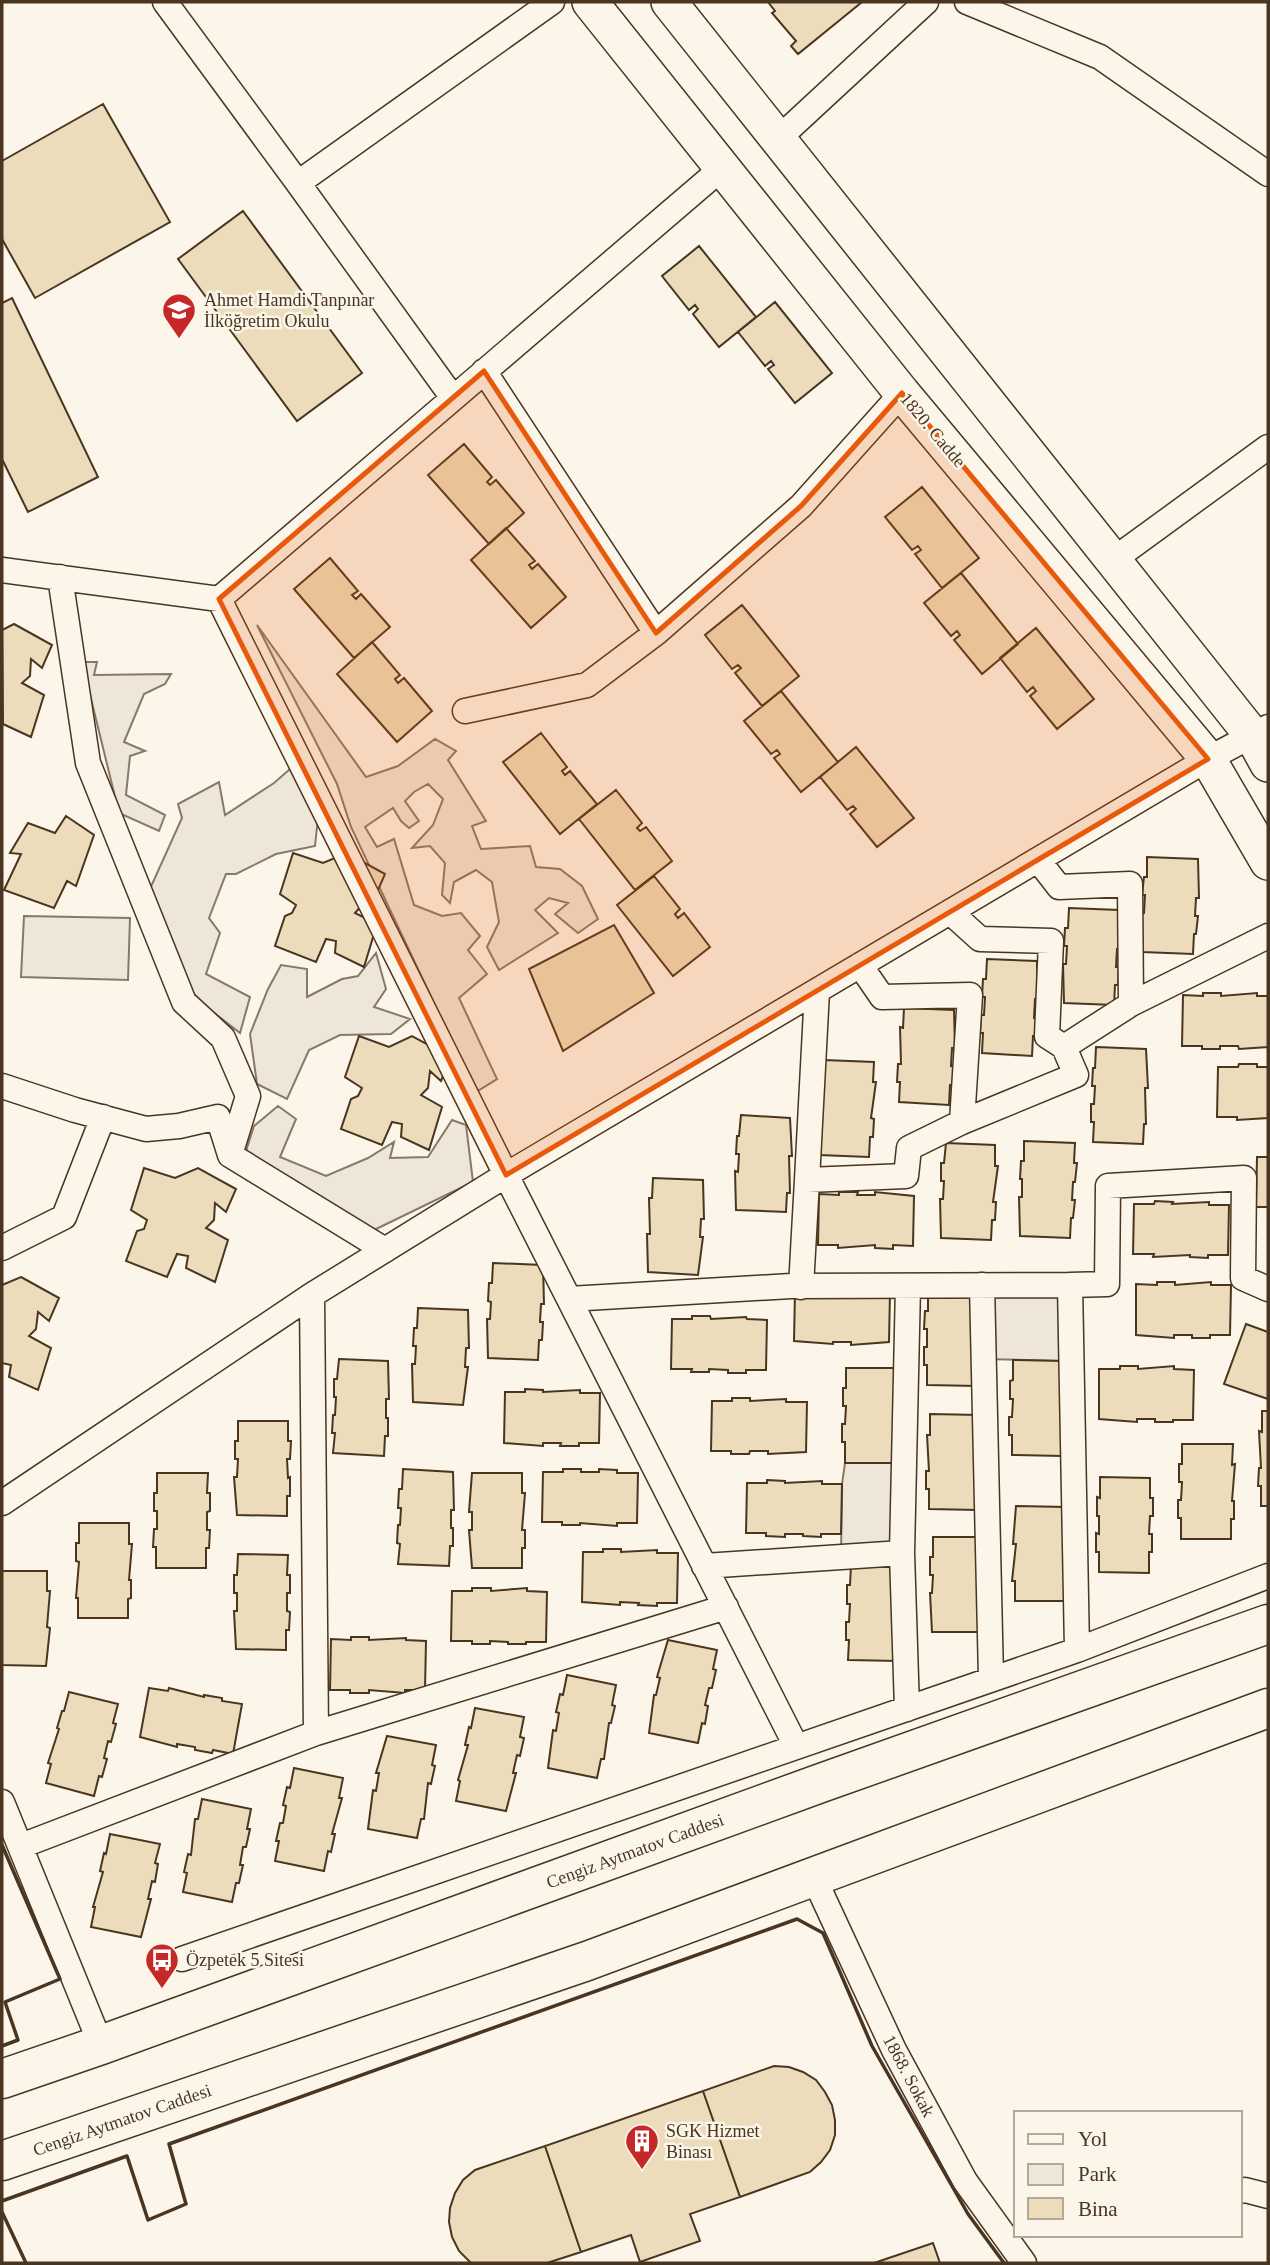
<svg xmlns="http://www.w3.org/2000/svg" width="1270" height="2265" font-family="'Times New Roman',serif">
<rect width="100%" height="100%" fill="#fbf6e9"/>
<path fill="#ede6d9" stroke="#887966" stroke-width="2" d="M257,625L366,777L398,766L435,739L456,751L448,760L486,821L472,826L481,849L530,846L536,867L560,869L582,886L598,919L578,933L555,914L568,903L549,898L535,910L558,933L499,970L487,947L499,922L492,882L476,870L454,882L450,903L442,895L445,863L430,846L412,848L433,825L443,799L428,784L414,792L405,801L419,821L409,828L401,821L393,808L365,827L377,847L394,839L414,905L442,916L461,913L480,936L468,950L487,974L459,998L497,1079L476,1092L351,827L337,784Z
M82,662H97L94,675L171,674L165,684L144,694L124,742L145,751L130,756L126,795L165,815L159,831L119,813Z
M290,769L318,818L315,846L276,854L236,874H226L209,918L220,933L206,974L250,997L240,1033L194,997L149,891L182,818L178,804L219,782L225,815L274,783Z
M24,916L130,918L128,980L21,977Z
M376,953L386,989L374,1007L410,1019L391,1034L340,1035L309,1050L287,1099L257,1084L250,1034L268,989L281,965L307,969V997L342,979L358,976Z
M278,1106L296,1119L280,1157L326,1176L368,1158L394,1142L390,1158L428,1157L452,1120L466,1125L473,1182L372,1231L246,1151L254,1126Z
M982,1285H1070L1063,1361L984,1359Z
M845,1463H895L902,1552L841,1556L842,1484Z"/>
<path fill="#ecdcbc" stroke="#4a3520" stroke-width="2" d="M768,2H862L798,54L791,46L796,41L772,13L775,11Z
M103,104L170,222L35,298L2,239V161Z
M243,211L362,373L297,421L178,259Z
M699,246L756,317L719,347L693,314L698,309L695,305L689,310L662,276Z
M12,298L98,477L28,512L2,459V303Z
M775,302L832,373L795,403L768,369L774,365L771,361L765,366L738,332Z
M464,444L492,477L487,482L490,485L496,480L524,513L489,544L428,475Z
M922,487L979,558L942,588L915,554L921,550L918,546L912,550L885,517Z
M506,528L535,561L529,565L532,569L538,564L566,597L531,628L471,560Z
M330,558L358,591L352,595L356,599L361,594L390,627L354,658L294,589Z
M961,573L1018,644L982,674L954,640L960,635L957,631L951,636L924,603Z
M742,605L799,676L762,706L735,673L741,668L738,665L732,669L705,635Z
M14,624L52,645L42,668L31,659L30,676L22,683L44,695L31,737L3,724L2,630Z
M1036,628L1094,699L1057,729L1030,696L1036,691L1033,687L1027,692L1000,658Z
M372,642L400,675L395,679L398,683L404,678L432,711L397,742L337,674Z
M781,691L838,762L801,792L774,758L780,754L777,750L771,754L744,721Z
M541,733L567,767L562,771L565,775L570,771L597,804L560,834L503,762Z
M856,747L914,818L877,847L850,814L856,809L853,806L847,810L820,777Z
M616,790L642,823L637,828L640,831L646,827L672,861L635,890L579,819Z
M66,816L94,835L76,886L67,881L54,908L4,890L21,854L10,853L28,823L55,833Z
M293,853L323,863L347,853L385,874L375,897L362,905L355,913L377,924L364,967L335,953L336,941L326,939L316,962L275,946L285,916L292,913L296,905L280,894Z
M1147,857L1198,859L1199,898H1196L1195,916H1198L1196,934H1194L1193,954L1142,952V913H1144L1145,895H1142L1144,877H1147Z
M654,876L680,909L675,914L678,918L684,913L710,947L673,976L617,905Z
M1069,908L1119,910L1120,949H1117L1116,967H1119L1118,985H1115L1114,1005L1064,1003L1063,964H1066L1067,946H1064L1065,928H1068Z
M614,925L654,993L563,1051L529,969Z
M987,959L1037,961L1038,999H1035L1034,1018H1037L1036,1036H1033L1032,1056L982,1053L983,1033H980L981,1015H984L985,997H982L983,979H986Z
M1203,993H1221V996L1257,993V996H1268V1047L1239,1049L1238,1046H1220V1049H1202V1046H1182L1183,995L1203,996Z
M904,1008L954,1010L955,1048H952L951,1066L954,1067L953,1085H950L949,1105L899,1102L900,1082H897L898,1064H901L900,1027L903,1028Z
M359,1036L389,1047L412,1036L451,1057L441,1081L430,1071L428,1088L421,1095L442,1107L429,1150L401,1137L402,1124L392,1122L382,1145L341,1129L351,1099L358,1096L362,1088L345,1077Z
M1096,1047L1146,1049L1148,1088H1145L1146,1124H1144L1143,1144L1093,1142L1094,1122H1091V1104H1094L1095,1086H1092L1093,1068H1095Z
M824,1060L874,1062L873,1082H876L871,1118L874,1119L873,1137H870L869,1157L819,1155Z
M1239,1064H1257V1067H1268V1118L1237,1120V1117H1217L1218,1067H1238Z
M741,1115L790,1118L792,1156H789L790,1193H787L786,1212L736,1210L735,1171L738,1172L739,1154H736L737,1136H739Z
M1024,1141L1075,1143L1074,1163H1077L1075,1182H1073L1072,1200H1075L1073,1218H1071L1070,1238L1020,1236L1019,1197H1022V1179H1020L1021,1161H1024Z
M946,1143L995,1145V1166H998L993,1202H996L995,1220H992L991,1240L941,1238L940,1199H943L944,1181H941V1163H944Z
M1257,1157H1268V1207H1256Z
M144,1168L175,1178L198,1168L236,1189L226,1212L215,1203L214,1220L206,1228L228,1240L215,1282L186,1268L188,1256L177,1254L167,1277L126,1261L137,1231L144,1229L147,1220L131,1210Z
M653,1178L703,1180L704,1219H701L700,1237H703L698,1275L648,1272L647,1234H650L649,1198H652Z
M839,1192H858L857,1195H875V1192L914,1196L913,1246L893,1245V1249L875,1248V1245L838,1248V1245H818L819,1194L839,1195Z
M1155,1201L1173,1202L1172,1204L1209,1202V1205H1229L1228,1255H1208V1258L1190,1257V1255L1153,1257L1154,1254H1133L1134,1204H1154Z
M493,1263L543,1265L544,1304H541L540,1322H543L542,1340H539L538,1360L488,1358L487,1319H490L491,1302L488,1301L489,1283H492Z
M21,1277L59,1298L49,1321L38,1312L36,1329L29,1336L51,1348L38,1390L9,1377L11,1365L2,1363V1285Z
M1157,1282H1175V1285L1211,1282V1285H1231L1230,1335H1210V1338H1192V1335H1174V1338L1136,1335V1284L1157,1285Z
M795,1291L890,1292L889,1342L851,1345V1342H833V1344L794,1341Z
M928,1291H978L977,1386L927,1385V1365H924V1347H927V1329H924L925,1311H928Z
M418,1308L468,1310L469,1348H466L465,1367H468L463,1405L413,1402L412,1364H415L416,1346H413L414,1328H417Z
M692,1316H710L711,1319L746,1317L747,1319L767,1320L766,1370H746V1373H728V1370L709,1369V1372H691L692,1369H671L672,1319H692Z
M1246,1324L1268,1332V1399L1224,1384Z
M339,1359L388,1361L389,1399H386V1418H388V1436H385L384,1456L333,1453L335,1433H332L333,1415H335L336,1397H334V1379H337Z
M1013,1360L1063,1361L1062,1456L1012,1455V1435H1009V1417H1012L1013,1399H1010V1381L1013,1380Z
M1120,1366H1138V1369L1174,1366V1369L1194,1370L1193,1420H1173V1422H1155V1419H1137V1422L1099,1419V1369H1120Z
M846,1368H896L895,1463H845V1442H842V1424H845L846,1406H843V1388H846Z
M525,1389L543,1390V1392L580,1390V1393H600L599,1443H579V1446H560L561,1443H543V1446L504,1443L505,1392H525Z
M732,1398H750V1401L786,1399V1402H807L806,1452L768,1454V1451H750L749,1454H731V1451H711L712,1401H732Z
M1262,1411H1268V1506H1261V1486H1258L1259,1468H1261L1259,1431L1262,1432Z
M930,1414L980,1415L979,1510L929,1509V1489H926V1471H929L927,1435H930Z
M238,1421H288V1441H291L290,1459H287L288,1478L290,1477V1496H287V1516L237,1515L234,1477H237L238,1459H235V1441H238Z
M1182,1444H1233L1232,1465L1235,1464L1232,1501H1234V1519H1231V1539H1181V1518H1178V1500H1181L1182,1482H1179V1464H1182Z
M403,1469L453,1472L454,1510H451V1528H453V1546H450L449,1566L398,1564L400,1544L397,1543L398,1525H400L401,1508H398L399,1489H402Z
M563,1469H581V1472H599V1469L617,1470V1473H638L637,1523H617V1526L580,1523V1525H562V1522H542L543,1472H563Z
M157,1473H208L207,1493H210V1511L207,1512V1530H210L209,1548H206V1568H156V1547H153L154,1529H157V1511H154V1493H157Z
M472,1473H522V1493H525L522,1530H525V1548H522V1568H472L469,1530H472V1512H469Z
M1100,1477L1150,1478V1498H1153V1516H1150L1149,1534H1152V1552H1149V1573L1099,1572V1552H1096V1533L1099,1534V1516H1097V1497L1100,1498Z
M767,1480L785,1481V1483L822,1481V1484H842L841,1534H821V1537L803,1536V1534H785V1537L766,1536V1533H746L747,1483H767Z
M1016,1506L1067,1507L1065,1601H1015V1581H1012L1016,1544H1013Z
M79,1523H129V1544H132L129,1580H131V1598L128,1599V1618H78V1598H76L79,1562L76,1561V1543H79Z
M933,1537H983L982,1632H932L930,1593H932L933,1575H930V1557H933Z
M603,1549H621V1552L657,1550V1553H678L677,1603H657V1606L638,1605L639,1603L620,1602V1605L582,1602L583,1552H603Z
M238,1554L288,1555L287,1575H290V1593H287V1611L290,1612L289,1630H286V1650L236,1649L234,1611H237V1593H234V1575H237Z
M851,1565L901,1566L899,1661L848,1660L849,1640H846V1622H849L850,1604H847V1585H850Z
M2,1571H47V1591H50L47,1627L50,1628L46,1666L2,1665Z
M472,1588H491V1591L527,1588V1591L547,1592L546,1642H526V1644H508V1642L490,1641V1644H472V1641H451L452,1591H472Z
M351,1637H369V1640L406,1638V1640L426,1641L425,1690H405V1693L369,1690V1693H350V1690H330L331,1639L351,1640Z
M668,1640L717,1650L713,1669L716,1670L712,1688H709L705,1705L708,1706L705,1724L702,1723L698,1743L649,1733L654,1695H656L660,1678L657,1677Z
M567,1675L616,1685L612,1705L615,1706L611,1723H609L604,1759H601L597,1778L548,1768L553,1730L556,1731L559,1713L556,1712L560,1694L563,1695Z
M149,1688L168,1691L169,1688L204,1697V1695L222,1698V1701L242,1704L233,1754L213,1750L212,1753L195,1750V1747L177,1744V1747L140,1737Z
M69,1692L118,1704L113,1723L116,1724L111,1742L108,1741L104,1758L107,1759L102,1777L99,1776L94,1796L46,1783L51,1764L48,1763L59,1729L57,1728L62,1711H64Z
M475,1708L524,1717L520,1737L524,1738L520,1756L517,1755L513,1773H516L506,1811L456,1801L460,1781L458,1780L468,1745H465L469,1727L471,1728Z
M387,1736L436,1745L432,1765L435,1766L431,1784L428,1783L424,1819H421L417,1838L368,1829L373,1790L376,1791L379,1773H376Z
M294,1768L343,1778L339,1798H342L332,1834H335L331,1852L328,1851L324,1871L275,1861L279,1841H276L280,1823H283L286,1806L283,1805L287,1787L290,1788Z
M202,1799L251,1809L247,1829H250L246,1847H243L240,1865H243L239,1883H236L232,1902L183,1892L187,1873L184,1872L188,1854L191,1855L195,1819H198Z
M110,1834L160,1844L155,1863L158,1864L155,1882L152,1881L148,1899H151L141,1937L91,1927L95,1907H93L103,1872L100,1871L104,1853L106,1854Z
M774,2066L789,2067L803,2072L816,2080L825,2092L832,2105L835,2120V2135L830,2150L821,2162L810,2172L740,2197L703,2091Z
M703,2091L740,2197L690,2214L700,2241L640,2262L631,2235L581,2252L545,2146Z
M545,2146L581,2252L547,2263H471L459,2251L452,2237L449,2222L450,2208L455,2193L463,2180L475,2170Z
M933,2243L940,2263H874Z"/>
<g fill="none" stroke-linecap="round" stroke-linejoin="round">
<g stroke="#4a3520" stroke-width="27">
<path id="minor" d="M165,2L298,183
M967,2L1100,57L1268,174
M778,139L926,2
M484,371L656,633L801,506L902,393
M453,398L298,183L552,2
M1113,560L1268,447
M2,570L219,599L722,168
M60,577L88,763L184,1002L223,1038L248,1096L230,1155
M219,599L506,1175L796,1746
M465,711L587,685L656,633
M1038,860L1059,887L1130,884L1131,1004
M950,912L980,939L1051,941L1047,1036L1064,1047
M860,965L882,997L970,995L962,1122
M817,991L807,1180L906,1176L909,1148L962,1122L1076,1075L1064,1047L1131,1004L1268,936
M2,1086L75,1110L146,1129L179,1126L218,1117L230,1155L385,1250
M2,1248L64,1217L103,1117
M982,1285L991,1679
M1070,1285L1107,1284L1108,1186L1244,1178L1243,1278L1268,1289
M801,1287L807,1180
M569,1299L791,1286L1070,1285L1077,1650
M2,1503L312,1295L506,1175L1208,759L1268,727
M902,1553L907,1709
M704,1566L902,1553L908,1286
M316,1733L726,1607
M2,1802L101,2045
M21,1846L316,1733L312,1295
M814,1878L894,2050L965,2181L1024,2263
M182,1959L1077,1650L1268,1576
M1240,2191L1245,2190L1268,2196"/>
</g>
<g stroke="#4a3520" stroke-width="38">
<path id="secondary" d="M590,2L902,393L1208,759L1268,862
M669,2L1252,735L1268,764"/>
</g>
<g stroke="#4a3520" stroke-width="41">
<path id="primary" d="M2,2079L101,2045L821,1783L1268,1624
M2,2161L587,1961L1268,1708"/>
</g>
<use href="#minor" stroke="#fbf6e9" stroke-width="24"/>
<use href="#secondary" stroke="#fbf6e9" stroke-width="35"/>
<use href="#primary" stroke="#fbf6e9" stroke-width="38"/>
<path stroke="#4a3520" stroke-width="3.5" d="M2,1845L60,1979L5,2002L18,2040L2,2046
M2,2201L127,2156L148,2220L186,2204L169,2144L797,1919L823,1933L872,2046L968,2214L1004,2263
M2,2212L26,2263"/>
</g>
<path fill="#e8590c" fill-opacity="0.2" stroke="#e8590c" stroke-width="5" stroke-linejoin="round" d="M484,371L656,633L801,506L902,393L1208,759L506,1175L219,599Z"/>
<defs>
<g id="school-pin" transform="scale(1.75)"><path d="M0 17L-7.5 6A9.5 9.5 0 1 1 7.5 6Z" fill="#c62828" stroke="#fbf6e9"/><path d="M0-5L7-2L0 1L-7-2ZM-4 1L0 2.5L4 1V4Q0 6-4 4Z" fill="#fff"/></g>
<g id="bus-pin" transform="scale(1.75)"><path d="M0 17L-7.5 6A9.5 9.5 0 1 1 7.5 6Z" fill="#c62828" stroke="#fbf6e9"/><path d="M-5-6H5V4H4V6H2V4H-2V6H-4V4H-5ZM-3.5-4V0h7V-4ZM-3.5 1.2v1.5H-2V1.2ZM2 1.2v1.5H3.5V1.2Z" fill="#fff"/></g>
<g id="building-pin" transform="scale(1.75)"><path d="M0 17L-7.5 6A9.5 9.5 0 1 1 7.5 6Z" fill="#c62828" stroke="#fbf6e9"/><path d="M-4-6H4V6H1V3H-1V6H-4ZM-2.5-4.3h1.7v1.8h-1.7ZM.8-4.3h1.7v1.8H.8ZM-2.5-1h1.7V.8h-1.7ZM.8-1h1.7V.8H.8Z" fill="#fff"/></g>
</defs>
<g fill-rule="evenodd">
<use href="#school-pin" x="179" y="310"/>
<use href="#bus-pin" x="162" y="1960"/>
<use href="#building-pin" x="642" y="2141"/>
</g>
<g text-anchor="middle" stroke-width="5" stroke-linejoin="round" paint-order="stroke">
<g font-size="18" fill="#4a3520" stroke="#fbf6e9" text-anchor="start">
<text x="204" y="306">Ahmet Hamdi Tanpınar<tspan x="204" dy="21">İlköğretim Okulu</tspan></text>
<text x="186" y="1966">Özpetek 5 Sitesi</text>
<text x="666" y="2137">SGK Hizmet<tspan x="666" dy="21">Binası</tspan></text>
</g>
<g font-size="18" fill="#4a3520" stroke="#fbf6e9">
<text transform="translate(933 430) rotate(50)" y="6">1820. Cadde</text>
<text transform="translate(635 1851) rotate(-20)" y="6">Cengiz Aytmatov Caddesi</text>
<text transform="translate(909 2076) rotate(62)" y="6">1868. Sokak</text>
<text transform="translate(122 2120) rotate(-19)" y="6">Cengiz Aytmatov Caddesi</text>
</g>
</g>
<rect width="1270" height="2265" fill="none" stroke="#4a3520" stroke-width="7"/>
<rect x="1014" y="2111" width="228" height="126" fill="#fbf6e9" stroke="#b4a999" stroke-width="2"/>
<rect x="1028" y="2134" width="35" height="10" fill="#fbf6e9" stroke="#b4a999" stroke-width="2"/>
<text x="1078" y="2146" font-size="21" fill="#4a3520">Yol</text>
<rect x="1028" y="2164" width="35" height="21" fill="#ede6d9" stroke="#b4a999" stroke-width="2"/>
<text x="1078" y="2181" font-size="21" fill="#4a3520">Park</text>
<rect x="1028" y="2198" width="35" height="21" fill="#ecdcbc" stroke="#b4a999" stroke-width="2"/>
<text x="1078" y="2216" font-size="21" fill="#4a3520">Bina</text>
</svg>
